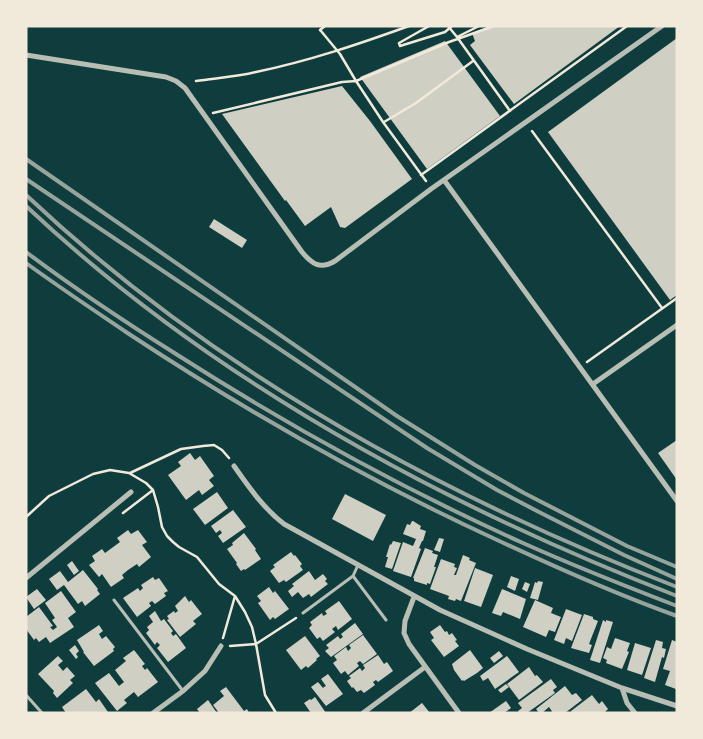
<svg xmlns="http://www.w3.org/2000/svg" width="703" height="739" font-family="'Space Grotesk',sans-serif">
<rect width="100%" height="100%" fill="#0f3d3e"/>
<path fill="#cfcfc3" d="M490,26H620L514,104L470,45L475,41L472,33Z
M677,38V295L670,300L548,132Z
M445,41L500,116L427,169L360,77Z
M342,86L370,121L412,179L345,228L340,227L331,207L305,226L286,200L285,201L222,114Z
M214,219L247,240L242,248L209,227Z
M677,440V480L658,453Z
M190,453L195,460L200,456L214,476L209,480L214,486L202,495L199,490L186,500L168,475L181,466L178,462Z
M217,492L228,508L205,525L193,509Z
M345,494L386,515L373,541L332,519Z
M233,510L246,527L223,543L218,536L222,533L220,530L216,533L211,526Z
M412,521H413L421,526L420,529L426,531L423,541H422L419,548L421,549L411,577L393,571L403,542L413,546L416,539L403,534L407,524L410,525Z
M128,530L131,534L138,530L147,542L142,545L151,557L139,567L137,564L128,570L122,575L124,578L111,587L102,574L99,577L89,565L95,561L92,556L102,549L105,553L120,542L117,538Z
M244,533L256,549L255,550L261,559L245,570L244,569L241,571L236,564L237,563L227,549L233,545L232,543Z
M439,538L444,539L440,552L434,550Z
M393,541L401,543L392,569L385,567L388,557H386L390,544L391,545Z
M425,548L433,551L432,553L438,555L434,567H436L430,584L427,583V585L414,581V578H413Z
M291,552L294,556L295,555L302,564L300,566L303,570L286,582L284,580L279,583L270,571L275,567L273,565Z
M463,555L470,558L469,560L476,563L461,601L456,599L455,601L448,599L449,596L430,589L441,559L455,564L454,567L457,568L454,575H456Z
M72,561L79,571L74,575L67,565Z
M475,568L493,575L481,607L464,601Z
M83,570L98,589L97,590L100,594L85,606L82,601L78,604L64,585L57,590L49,579L60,571L68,582Z
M309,571L315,580L323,574L327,579L325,581L328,584L311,597L309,594L303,598L298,592L292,597L288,591L294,586L292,584Z
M511,576L519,579L515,591L507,587Z
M153,577L155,580L159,578L168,591L164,593L166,596L155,604L152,601L149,603L151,606L137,617L123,598L138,588L140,591L143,588L141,585Z
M538,581L543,582L538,600L530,598L535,582L537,583Z
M525,582L530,584L527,592L522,589Z
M269,587L273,593L275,591L289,609L275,619L273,617L270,620L258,603L261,601L257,596Z
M37,589L46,600L34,609L26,597Z
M502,589L526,599L520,619L503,612L501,616L492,613Z
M61,591L76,612L68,618L74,627L50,643L46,637L39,642L36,638L34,640L26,629V617L39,607L53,626L50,627L53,630L57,627L52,620L55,618L45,603Z
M185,596L189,602L191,600L202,614L193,621L196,624L180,637L167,620L169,619L167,616L174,611L175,613L178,611L175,606Z
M535,600L553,608L551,613L561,617L555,632L549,630L546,637L523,627Z
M339,601L352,619L338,630L336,626L332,629L335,632L323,641L320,637L317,639L309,628L312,625L310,622L322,613L323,616L327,614L325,611Z
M566,609L582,615L572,641L566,638L564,644L554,640Z
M155,611L161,621L164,619L173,631L171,633L173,636L176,634L186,648L168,662L157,648L160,645L157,642L155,645L146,633L149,630L147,627L153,622L149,616Z
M584,614L593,617V619L598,621L589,644L592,645L589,653L571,648Z
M603,620L606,622V620L613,622L600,663L590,660Z
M355,623L363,634L331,657L325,651L329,648L326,645L338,636L340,639L343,637L341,634Z
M99,625L103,631L99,634L102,639L106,636L115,647L113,649L114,651L94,666L83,652H84L77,640Z
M440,625L445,632L447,631L449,635L452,633L457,640L455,641L459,646L444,657L431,640L434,638L430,632Z
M363,635L377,654L363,664L360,661L357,663L359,666L348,675L345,671L341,674L333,663L337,660L334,656L346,647L348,651L351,648L349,645Z
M305,636L320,656L316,659L317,660L308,668L306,666L301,670L286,650Z
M615,638L630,643L627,651L629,652L622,669L606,663L607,660L603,658L607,647L611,649Z
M656,640L663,642L662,648L666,649L664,658L662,657L655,682L644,678Z
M672,640L677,642L676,689L665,685L670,671L663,669Z
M635,643L651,648L642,675L627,670Z
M75,645L79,651L76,654L78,657L76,659L69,650Z
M134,650L145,664L142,666L145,670L147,668L158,682L138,697L134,692L124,700L127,703L117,711L95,683L109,673L119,686L124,682L115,670L126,661L123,658Z
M470,650L483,668L477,673L464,681L463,680L462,681L454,670L452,664Z
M499,651L503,656L494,663L490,658Z
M378,655L384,664L387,662L393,671L378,682L376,680L373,682L375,685L364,693L361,690L357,692L353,687L352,688L347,681L351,678L349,676L360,668L362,671L365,668L363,665Z
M58,656L63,661L58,665L63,671L67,667L75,676L70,680L73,683L57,698L53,693L54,691L38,674Z
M507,656L519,672L495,689L488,678L483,681L480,676Z
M529,667L535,676L537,675L543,682L519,700L507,684Z
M328,674L343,694L326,706L311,687L318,682L323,688L324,687L326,686L321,679Z
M551,679L557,687L553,690L555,693L527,713H519L518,711L522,708L518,703Z
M506,684L509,687L501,693L498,690Z
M565,686L572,695L576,693L582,700L565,713H553L549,707L542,713H539L536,709Z
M226,687L244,711L247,709L249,713H219L213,705L224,696L220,691Z
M86,689L96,702L99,699L108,712L107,713H66L62,707Z
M592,695L599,704L602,701L608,709L604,713H572L571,711Z
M315,697L326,713H311L304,703L310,699L311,700Z
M208,700L217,713H200L197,709Z
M506,701L511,708L504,713H489Z
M422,703L430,713H409L413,710Z"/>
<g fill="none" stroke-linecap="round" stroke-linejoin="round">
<path stroke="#f1e9da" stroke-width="2.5" d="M325,26L320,30L321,31L340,54L356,81L383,122L426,181
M429,26L399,43L400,46L445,32L452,26
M448,26L457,37
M479,26L457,37L510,111
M196,81C216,78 236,77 256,72C309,61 359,44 409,26
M213,113L342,82L356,81L449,42L494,26
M384,122L416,103L473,61
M532,131L662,308
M421,175L627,26
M587,362L677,298
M130,473L181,449L203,446L214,445L222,450L229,458
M123,513L153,490
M26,517L49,496L93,474L110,470L129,473L146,483L153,490L158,507L162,527L167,536L173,542L179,547L197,557L219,584L235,596L245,612L252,627L256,644L265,695L276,713
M223,638L235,596
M230,646L256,644L296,618"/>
<path stroke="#b8beb3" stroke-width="3" d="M358,565L353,576L386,620
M114,600L183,691
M303,613L353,576
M26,695L42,713"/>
<path stroke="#b8beb3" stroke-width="5" d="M26,55L166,77L176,81L185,88L302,252C312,264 320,270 335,261L431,189L662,26
M444,180L677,501
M593,384L677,325
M234,466C249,487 263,508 284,524L440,610L527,649L622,688L677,706
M26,578L131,492
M414,597L405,621L404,633L409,644L459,713
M622,688L627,703L635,713
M153,713L183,691L205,671L221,646
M363,713L425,667"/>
<path stroke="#97a49c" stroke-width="4" d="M26,159L397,416L475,465L524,493L627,546L677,567
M26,179L427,448L497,490L537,511L624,555L677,579
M26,195C211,369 441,496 677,587
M26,206C211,380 442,505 677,596
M26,252C74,288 125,322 176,354C287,425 403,489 523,543C574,566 625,586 677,606
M26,263C59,287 92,309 126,332C244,410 367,480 495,539C555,567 615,594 677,616"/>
</g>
<rect width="703" height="739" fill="none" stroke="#f1e9da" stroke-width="55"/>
</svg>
